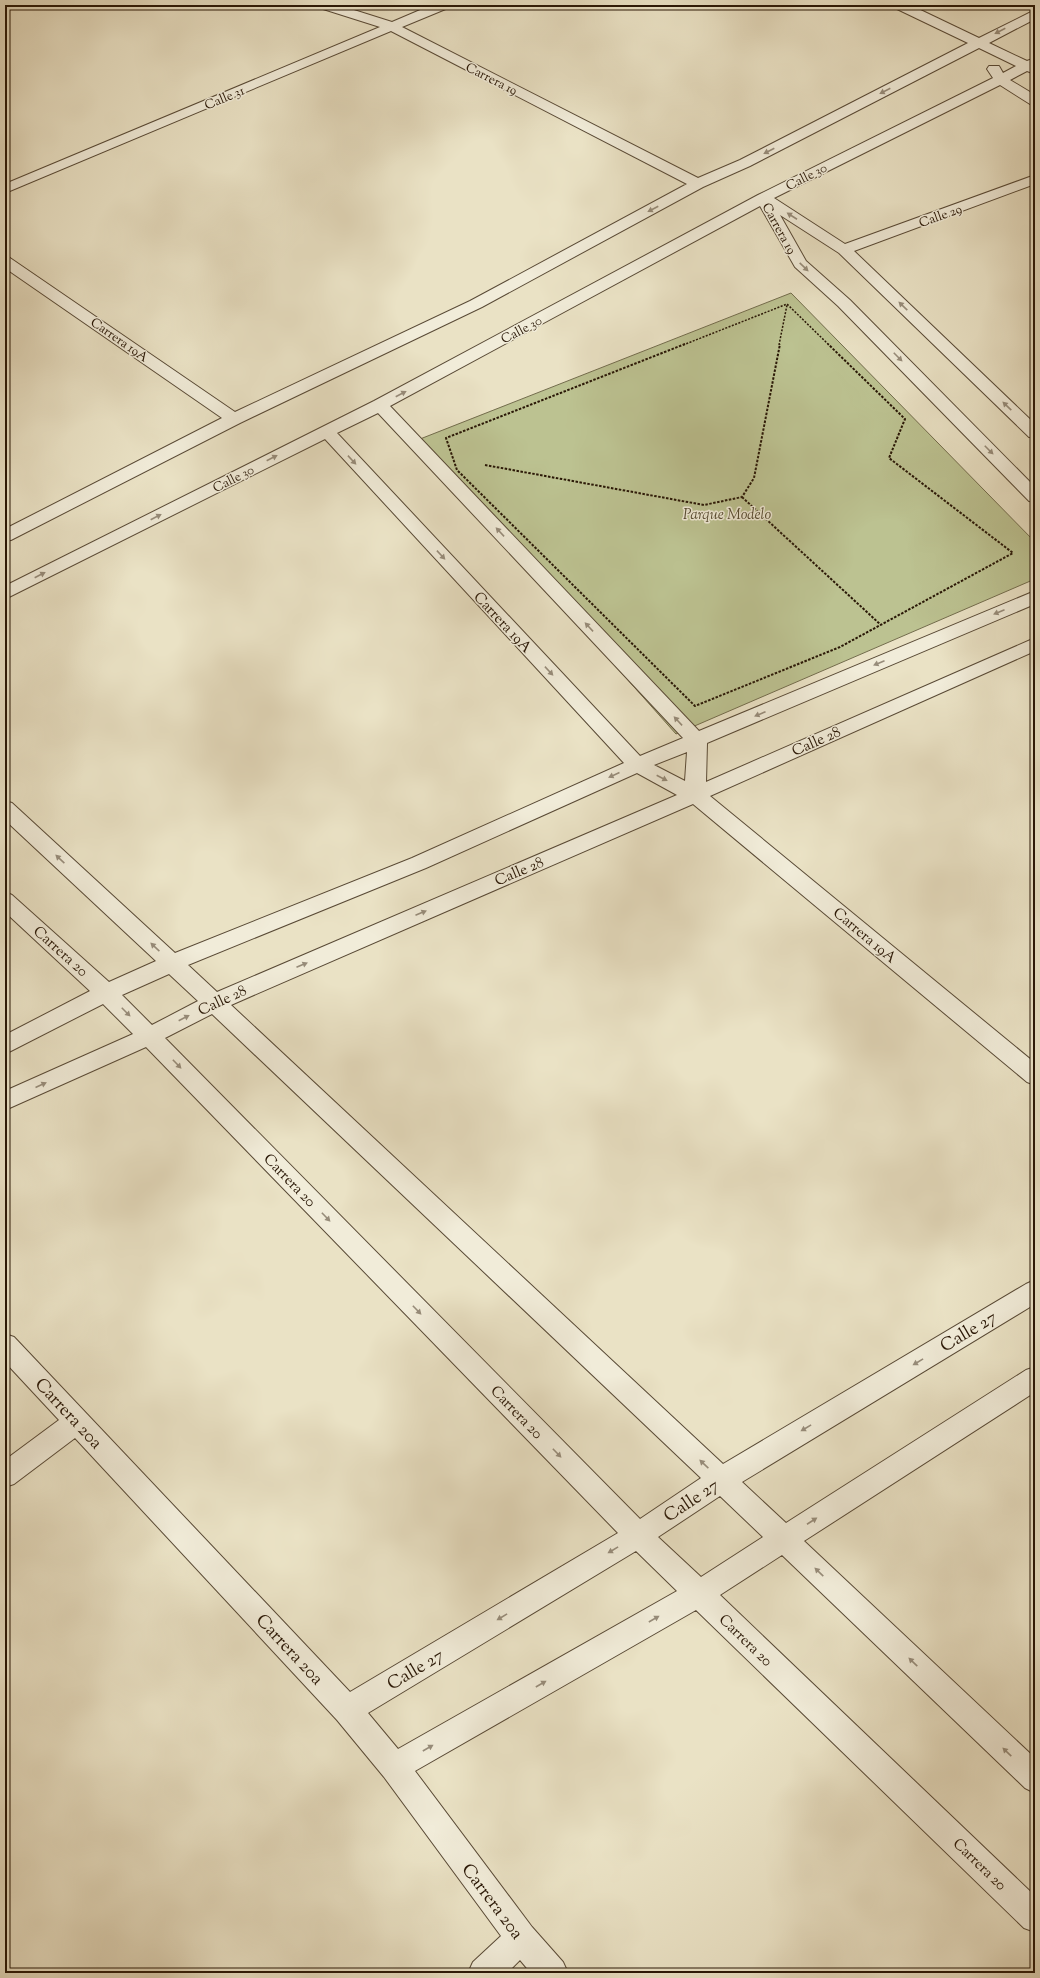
<svg xmlns="http://www.w3.org/2000/svg" width="1040" height="1978" font-family="'Sorts Mill Goudy',serif">
<rect width="100%" height="100%" fill="#eae2c5"/>
<filter id="stains"><feTurbulence type="fractalNoise" baseFrequency=".005" numOctaves="4"/><feColorMatrix values="0 0 0 0 .2 0 0 0 0 .09 0 0 0 0 .02 0 0 0 .5 -.17"/></filter>
<radialGradient id="worn" r=".72"><stop offset=".6" stop-color="#630" stop-opacity="0"/><stop offset="1" stop-color="#630" stop-opacity=".3"/></radialGradient>
<path fill="#bcc291" stroke="#726c4c" d="M791,293L1035,542V579L676,734L415,441Z"/>
<g fill="none" stroke-linecap="round" stroke-linejoin="round">
<g stroke="#594a36" stroke-width="2">
<path id="minor" d="M319,5H338L392,22L432,5H449L448,8L402,27L698,178L740,160L968,43L895,8L894,5H910L979,38L1035,10V19L989,43L1027,61L1035,58V74L1027,71L1010,80L1035,95V105L1030,104L1000,85L774,198L845,244L1035,175V184L854,251L1035,424V438L1029,437L839,253L780,215L806,261L850,300L1035,487V502L1029,501L838,306L795,267L760,206L390,406L699,731L1035,591V604L707,743L706,782L1035,638V651L710,796L1035,1063V1085L1027,1082L693,804L231,1005L723,1464L1026,1284L1035,1280V1304L742,1482L786,1523L1026,1370L1035,1367V1392L804,1541L1035,1758V1793L1025,1788L782,1555L720,1595L1035,1896V1932L1024,1928L696,1610L415,1771L532,1927L563,1962L568,1973H531L520,1960L507,1973H468L473,1962L501,1936L384,1777L337,1720L75,1438L14,1484L5,1487V1460L59,1420L5,1362V1334L14,1337L350,1692L618,1533L146,1047L5,1110V1091L133,1034L103,1004L5,1054V1035L90,991L5,912V892L12,895L109,982L156,961L5,820V801L12,803L175,953L412,858L624,763L325,439L5,599V586L374,401L758,195L993,78L987,69L989,66H999L1003,73L1016,66L979,48L750,166L703,187L482,307L240,423L11,540L5,541V529L222,418L5,268V256L10,258L235,412L470,301L687,184L391,31L5,193V184L380,27L320,8ZM378,413L683,738L640,756L337,433ZM687,752L685,781L654,765ZM637,773L677,795L217,992L188,965L426,868ZM169,974L198,1001L152,1025L122,995ZM212,1014L701,1478L640,1519L165,1038ZM720,1496L763,1537L701,1577L658,1537ZM636,1551L677,1591L398,1749L368,1713Z"/>
</g>
<path stroke="#291706" stroke-width="1.5" stroke-dasharray="2 1.5" stroke-linecap="butt" d="M683,345L787,304L829,345
M779,345L787,305"/>
<path stroke="#291706" stroke-width="2" stroke-dasharray="2.5 1.5" stroke-linecap="butt" d="M685,344L446,438L457,470L695,706L840,647L1013,553L889,458L905,419L828,344
M485,465L704,505L742,497L754,478L780,344
M742,497L881,625"/>
<use href="#minor" fill="#f1ecd9" fill-rule="evenodd"/>
</g>
<defs><path id="oneway-solid" d="M-6-.8H1V-3.2L6.5 0L1 3.2V.8H-6Z"/></defs>
<g fill="#978c7a">
<use href="#oneway-solid" transform="translate(1000 31) rotate(153)"/>
<use href="#oneway-solid" transform="translate(885 91) rotate(153)"/>
<use href="#oneway-solid" transform="translate(769 151) rotate(153)"/>
<use href="#oneway-solid" transform="translate(653 209) rotate(152)"/>
<use href="#oneway-solid" transform="translate(792 216) rotate(-147)"/>
<use href="#oneway-solid" transform="translate(804 267) rotate(44)"/>
<use href="#oneway-solid" transform="translate(903 306) rotate(-136)"/>
<use href="#oneway-solid" transform="translate(898 357) rotate(45)"/>
<use href="#oneway-solid" transform="translate(401 394) rotate(-28)"/>
<use href="#oneway-solid" transform="translate(1007 406) rotate(-136)"/>
<use href="#oneway-solid" transform="translate(989 450) rotate(45)"/>
<use href="#oneway-solid" transform="translate(272 458) rotate(-27)"/>
<use href="#oneway-solid" transform="translate(352 460) rotate(47)"/>
<use href="#oneway-solid" transform="translate(156 517) rotate(-27)"/>
<use href="#oneway-solid" transform="translate(500 532) rotate(-133)"/>
<use href="#oneway-solid" transform="translate(441 555) rotate(47)"/>
<use href="#oneway-solid" transform="translate(40 575) rotate(-27)"/>
<use href="#oneway-solid" transform="translate(999 612) rotate(157)"/>
<use href="#oneway-solid" transform="translate(589 627) rotate(-133)"/>
<use href="#oneway-solid" transform="translate(879 663) rotate(157)"/>
<use href="#oneway-solid" transform="translate(549 671) rotate(47)"/>
<use href="#oneway-solid" transform="translate(760 714) rotate(157)"/>
<use href="#oneway-solid" transform="translate(678 721) rotate(-133)"/>
<use href="#oneway-solid" transform="translate(614 775) rotate(156)"/>
<use href="#oneway-solid" transform="translate(662 778) rotate(27)"/>
<use href="#oneway-solid" transform="translate(60 859) rotate(-137)"/>
<use href="#oneway-solid" transform="translate(421 913) rotate(-23)"/>
<use href="#oneway-solid" transform="translate(155 947) rotate(-137)"/>
<use href="#oneway-solid" transform="translate(302 965) rotate(-23)"/>
<use href="#oneway-solid" transform="translate(126 1012) rotate(45)"/>
<use href="#oneway-solid" transform="translate(184 1018) rotate(-27)"/>
<use href="#oneway-solid" transform="translate(177 1064) rotate(46)"/>
<use href="#oneway-solid" transform="translate(41 1085) rotate(-24)"/>
<use href="#oneway-solid" transform="translate(326 1217) rotate(46)"/>
<use href="#oneway-solid" transform="translate(417 1310) rotate(46)"/>
<use href="#oneway-solid" transform="translate(918 1362) rotate(149)"/>
<use href="#oneway-solid" transform="translate(806 1428) rotate(149)"/>
<use href="#oneway-solid" transform="translate(557 1453) rotate(46)"/>
<use href="#oneway-solid" transform="translate(704 1464) rotate(-137)"/>
<use href="#oneway-solid" transform="translate(812 1521) rotate(-33)"/>
<use href="#oneway-solid" transform="translate(613 1550) rotate(149)"/>
<use href="#oneway-solid" transform="translate(819 1572) rotate(-136)"/>
<use href="#oneway-solid" transform="translate(502 1617) rotate(149)"/>
<use href="#oneway-solid" transform="translate(654 1619) rotate(-30)"/>
<use href="#oneway-solid" transform="translate(913 1662) rotate(-136)"/>
<use href="#oneway-solid" transform="translate(541 1684) rotate(-30)"/>
<use href="#oneway-solid" transform="translate(428 1748) rotate(-30)"/>
<use href="#oneway-solid" transform="translate(1007 1752) rotate(-136)"/>
</g>
<g text-anchor="middle" stroke-width="3" stroke-linejoin="round" paint-order="stroke">
<g font-size="13" fill="#291706" stroke="#f1ecd9">
<text transform="translate(492 78) rotate(27)" y="5">Carrera 19</text>
<text transform="translate(224 97) rotate(-23)" y="5">Calle 31</text>
<text transform="translate(806 176) rotate(-27)" y="5">Calle 30</text>
<text transform="translate(940 215) rotate(-20)" y="5">Calle 29</text>
<text transform="translate(780 228) rotate(61)" y="5">Carrera 19</text>
<text transform="translate(521 329) rotate(-28)" y="5">Calle 30</text>
<text transform="translate(120 339) rotate(35)" y="5">Carrera 19A</text>
<text transform="translate(233 478) rotate(-27)" y="5">Calle 30</text>
</g>
<g font-size="15" font-style="italic" fill="#554a30" stroke="#f1ecd9">
<text x="727" y="519">Parque Modelo</text>
</g>
<g font-size="15" fill="#291706" stroke="#f1ecd9">
<text transform="translate(503 622) rotate(47)" y="5">Carrera 19A</text>
<text transform="translate(816 741) rotate(-24)" y="5">Calle 28</text>
<text transform="translate(519 871) rotate(-23)" y="5">Calle 28</text>
<text transform="translate(865 935) rotate(40)" y="5">Carrera 19A</text>
<text transform="translate(61 951) rotate(42)" y="5">Carrera 20</text>
<text transform="translate(222 1000) rotate(-25)" y="5">Calle 28</text>
<text transform="translate(290 1180) rotate(46)" y="5">Carrera 20</text>
<text transform="translate(517 1412) rotate(46)" y="5">Carrera 20</text>
<text transform="translate(746 1640) rotate(44)" y="5">Carrera 20</text>
<text transform="translate(980 1864) rotate(44)" y="5">Carrera 20</text>
</g>
<g font-size="18" fill="#291706" stroke="#f1ecd9">
<text transform="translate(968 1331) rotate(-31)" y="6">Calle 27</text>
<text transform="translate(69 1413) rotate(47)" y="6">Carrera 20a</text>
<text transform="translate(691 1500) rotate(-34)" y="6">Calle 27</text>
<text transform="translate(290 1649) rotate(47)" y="6">Carrera 20a</text>
<text transform="translate(415 1669) rotate(-31)" y="6">Calle 27</text>
<text transform="translate(493 1901) rotate(53)" y="6">Carrera 20a</text>
</g>
</g>
<rect width="1040" height="1978" fill="none" stroke="#eae2c5" stroke-width="20"/>
<rect x="6" y="6" width="1028" height="1966" fill="none" stroke="#291706" stroke-width="2"/>
<rect x="10" y="10" width="1020" height="1958" fill="none" stroke="#291706"/>
<rect width="100%" height="100%" filter="url(#stains)"/>
<rect width="100%" height="100%" fill="url(#worn)"/>
</svg>
